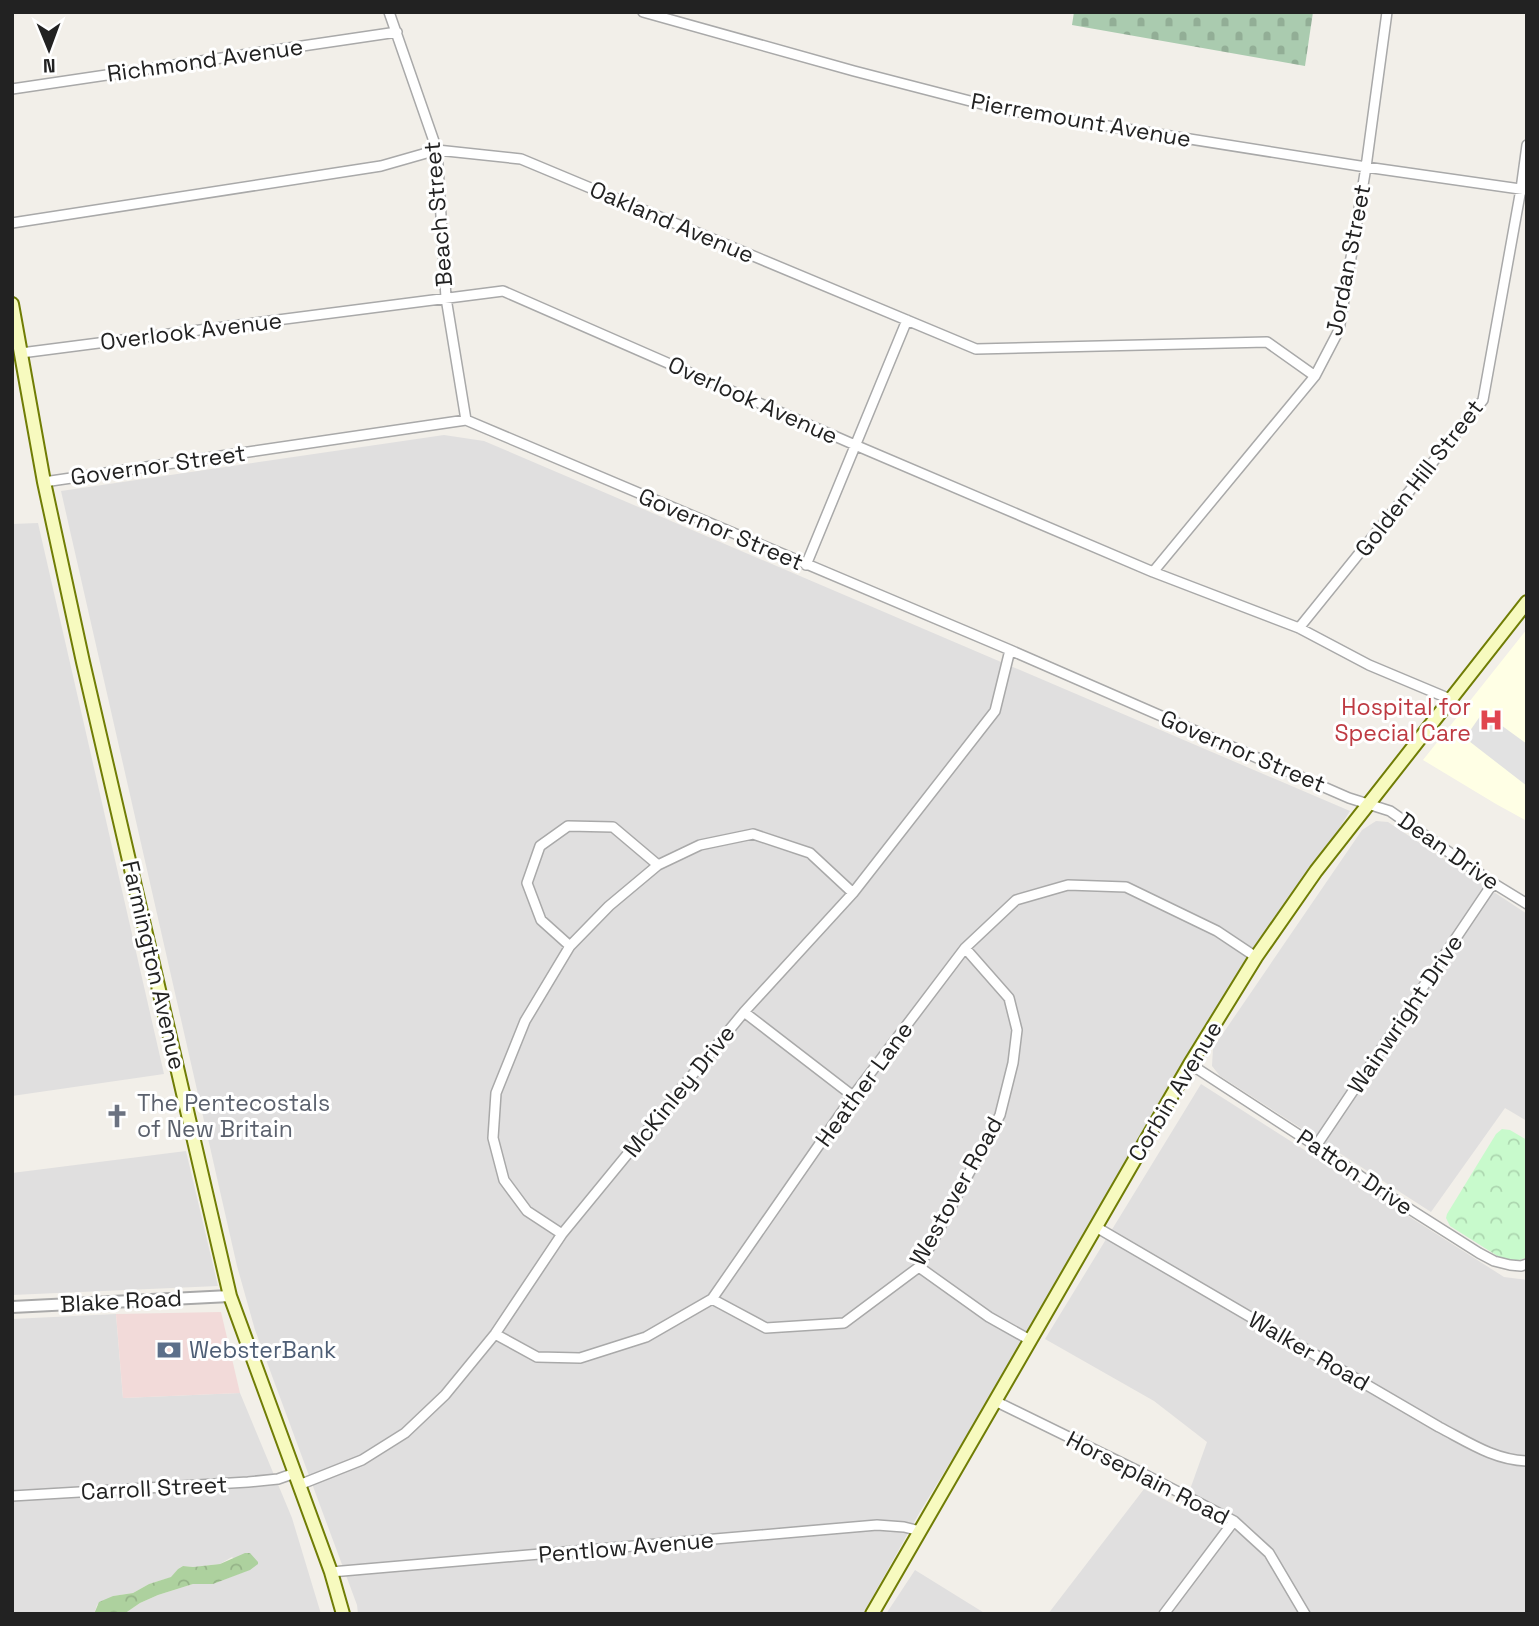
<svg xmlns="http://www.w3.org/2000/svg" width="1539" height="1626" font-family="'Space Grotesk',sans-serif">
<defs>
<pattern id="forest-crowns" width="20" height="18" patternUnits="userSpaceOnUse" patternTransform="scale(1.75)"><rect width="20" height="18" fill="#add19e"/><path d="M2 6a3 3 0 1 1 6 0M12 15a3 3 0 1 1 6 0" fill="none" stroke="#95b388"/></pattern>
<pattern id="cemetery-stones" width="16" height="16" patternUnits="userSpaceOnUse" patternTransform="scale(1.75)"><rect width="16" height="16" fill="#aacbaf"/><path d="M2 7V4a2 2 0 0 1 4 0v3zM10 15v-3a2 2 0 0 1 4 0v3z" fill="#92ae96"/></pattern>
<pattern id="park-crowns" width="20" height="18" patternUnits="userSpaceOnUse" patternTransform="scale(1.75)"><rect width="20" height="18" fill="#c8facc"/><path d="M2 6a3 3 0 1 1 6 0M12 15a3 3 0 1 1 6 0" fill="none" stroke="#acd6af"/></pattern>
</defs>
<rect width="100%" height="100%" fill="#f2efe9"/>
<path fill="#e0dfdf" d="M444,435L484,441L1350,811L921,1510L863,1614H358L357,1605L255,1330L237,1266L61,491Z
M38,523L164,1074L12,1096V524Z
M1376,821L1388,822L1527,914V1121L1505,1108L1431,1212L1220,1076L1212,1066L1213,1048L1362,830Z
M1201,1084L1504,1277L1527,1280V1614H1048L1144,1489L1183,1509L1207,1442L1154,1401L1045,1339Z
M186,1151L218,1286L12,1295V1173Z
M116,1314L123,1398L240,1393L292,1518L321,1614H124L140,1603L158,1595L193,1584H213L246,1571L232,1557L220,1564L193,1567L183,1566L178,1569L172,1577L149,1584L133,1593L113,1596L97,1605L94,1614H12V1319Z
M915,1570L986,1614H886Z"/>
<path fill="#f2dad9" d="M221,1312L240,1393L123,1398L116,1314Z"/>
<path fill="#ffffe5" d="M1527,629V821L1496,804L1423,760Z"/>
<path fill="url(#forest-crowns)" d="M245,1553H250L258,1562V1564L250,1570L213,1584H193L158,1595L140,1603L124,1614H94L99,1602L113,1596L133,1593L149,1584L171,1577L178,1569L183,1566L193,1567L220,1564Z"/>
<path fill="url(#cemetery-stones)" d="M1074,12H1313L1305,66L1072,25Z"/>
<path fill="url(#park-crowns)" d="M1502,1129L1510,1130L1527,1140V1257C1518,1262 1508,1261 1499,1257L1450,1226L1446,1218L1447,1214L1496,1134Z"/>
<path fill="#e2e2e2" d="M1483,712L1527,744V786L1465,738Z"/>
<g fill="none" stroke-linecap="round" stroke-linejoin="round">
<g stroke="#a9a9a9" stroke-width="12">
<path id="minor" d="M389,12L437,150L446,298L466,420
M643,12L854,71L1001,109L1366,167L1527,190
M12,89L397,32
M12,223L381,166L437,150L521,159L976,349L1267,342L1315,376
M21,353L503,291L855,445L1153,572L1299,628L1369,665L1450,699
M44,482L466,420L1010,650L1349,798L1390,811L1493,883L1527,904
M806,565L907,320
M1153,572L1315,376L1339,330L1366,167L1387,12
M1299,628L1483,400L1521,189L1527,145
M570,946L541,920L527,883L540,846L568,826L613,827L658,865
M744,1012L853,1096
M1190,1064L1316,1146L1397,1201L1479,1253L1494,1261L1510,1265L1521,1266L1527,1264
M1316,1146L1493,883
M1096,1227L1439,1427C1468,1442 1494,1460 1527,1461
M562,1234L527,1211L504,1180L493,1138L496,1093L525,1021L570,946L609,906L658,865L700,845L753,834L810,853L853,893
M919,1267L989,1317L1030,1340
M712,1299L766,1328L844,1323L919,1267L1000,1115L1013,1063L1017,1030L1009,998L965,948
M495,1334L537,1357L580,1358L646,1337L712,1299L853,1096L965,948L1016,900L1068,885L1126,887L1217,931L1256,957
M995,1401L1138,1471L1234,1521L1269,1553L1305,1614
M299,1485L362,1460L405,1433L445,1395L495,1334L562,1234L744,1012L853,893L995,711L1010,650
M12,1496L248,1482L278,1479L295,1473
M331,1572L877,1525L904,1527L920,1531
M1164,1614L1234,1521"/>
</g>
<g stroke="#a9a9a9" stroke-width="14">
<path id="tertiary" d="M12,1307L230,1296"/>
</g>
<g stroke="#707d05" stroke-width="16">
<path id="secondary" d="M12,304L44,482L83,662L230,1296L331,1572L343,1614
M872,1614L1190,1064L1256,957L1316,871L1527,602"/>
</g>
<use href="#minor" stroke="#fff" stroke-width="9"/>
<use href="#tertiary" stroke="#fff" stroke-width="10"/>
<use href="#secondary" stroke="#f7fabf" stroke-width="12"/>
</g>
<defs>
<g id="hospital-bare" transform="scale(1.89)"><path d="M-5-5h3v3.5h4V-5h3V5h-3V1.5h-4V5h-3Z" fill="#e0444e" stroke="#fff" stroke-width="2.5" paint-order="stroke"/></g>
<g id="church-bare" transform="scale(1.89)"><path d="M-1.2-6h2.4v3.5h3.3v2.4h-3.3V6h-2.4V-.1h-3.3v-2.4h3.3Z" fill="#6b7280" stroke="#fff" stroke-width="2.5" paint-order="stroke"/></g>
<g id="bank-bare" transform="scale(1.89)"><path d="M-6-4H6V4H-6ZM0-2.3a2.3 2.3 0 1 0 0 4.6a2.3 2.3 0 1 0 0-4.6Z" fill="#5c6f8a" stroke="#fff" stroke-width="2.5" paint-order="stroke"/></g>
</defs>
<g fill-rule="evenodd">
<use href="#hospital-bare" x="1491" y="720"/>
<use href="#church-bare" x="117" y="1116"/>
<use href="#bank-bare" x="169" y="1350"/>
</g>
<g text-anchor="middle" stroke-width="6" stroke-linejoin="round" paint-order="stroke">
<g font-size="23" fill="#222" stroke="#fff">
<text transform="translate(205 60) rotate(-8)" y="8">Richmond Avenue</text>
<text transform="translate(1081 120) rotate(10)" y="8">Pierremount Avenue</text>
<text transform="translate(438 214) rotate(-95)" y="8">Beach Street</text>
<text transform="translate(672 222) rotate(23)" y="8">Oakland Avenue</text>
<text transform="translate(1348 260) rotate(-79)" y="8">Jordan Street</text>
<text transform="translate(191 331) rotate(-7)" y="8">Overlook Avenue</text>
<text transform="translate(753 400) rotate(24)" y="8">Overlook Avenue</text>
<text transform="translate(158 465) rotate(-8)" y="8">Governor Street</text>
<text transform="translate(1419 478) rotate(-52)" y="8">Golden Hill Street</text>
<text transform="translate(721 529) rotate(23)" y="8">Governor Street</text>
<text transform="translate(1243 751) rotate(23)" y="8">Governor Street</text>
<text transform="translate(1449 851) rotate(35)" y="8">Dean Drive</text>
<text transform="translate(154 965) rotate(77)" y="8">Farmington Avenue</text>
<text transform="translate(1405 1014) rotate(-56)" y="8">Wainwright Drive</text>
<text transform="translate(864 1084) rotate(-54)" y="8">Heather Lane</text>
<text transform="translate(679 1091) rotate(-51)" y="8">McKinley Drive</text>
<text transform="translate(1175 1091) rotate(-59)" y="8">Corbin Avenue</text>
<text transform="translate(1355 1172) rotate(34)" y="8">Patton Drive</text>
<text transform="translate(956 1191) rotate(-61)" y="8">Westover Road</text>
<text transform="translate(121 1301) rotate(-3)" y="8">Blake Road</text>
<text transform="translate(1309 1351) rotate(30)" y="8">Walker Road</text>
<text transform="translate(1148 1478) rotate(27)" y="8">Horseplain Road</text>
<text transform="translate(154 1488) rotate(-3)" y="8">Carroll Street</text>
<text transform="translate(626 1547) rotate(-5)" y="8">Pentlow Avenue</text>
</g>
<g font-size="23" fill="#be3a42" stroke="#fff" text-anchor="end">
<text x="1471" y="715">Hospital for<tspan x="1471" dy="26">Special Care</tspan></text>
</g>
<g font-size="23" fill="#5b616d" stroke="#fff" text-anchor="start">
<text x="137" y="1111">The Pentecostals<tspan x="137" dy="26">of New Britain</tspan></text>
</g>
<g font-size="23" fill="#4e5e75" stroke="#fff" text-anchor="start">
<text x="189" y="1358">WebsterBank</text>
</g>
</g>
<rect width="1539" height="1626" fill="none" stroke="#222222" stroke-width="28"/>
<g transform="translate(49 49) rotate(179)" stroke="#ffffff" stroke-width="5" paint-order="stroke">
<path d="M0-5L12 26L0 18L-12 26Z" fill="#222222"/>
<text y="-10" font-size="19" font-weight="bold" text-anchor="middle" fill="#222222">N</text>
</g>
</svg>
